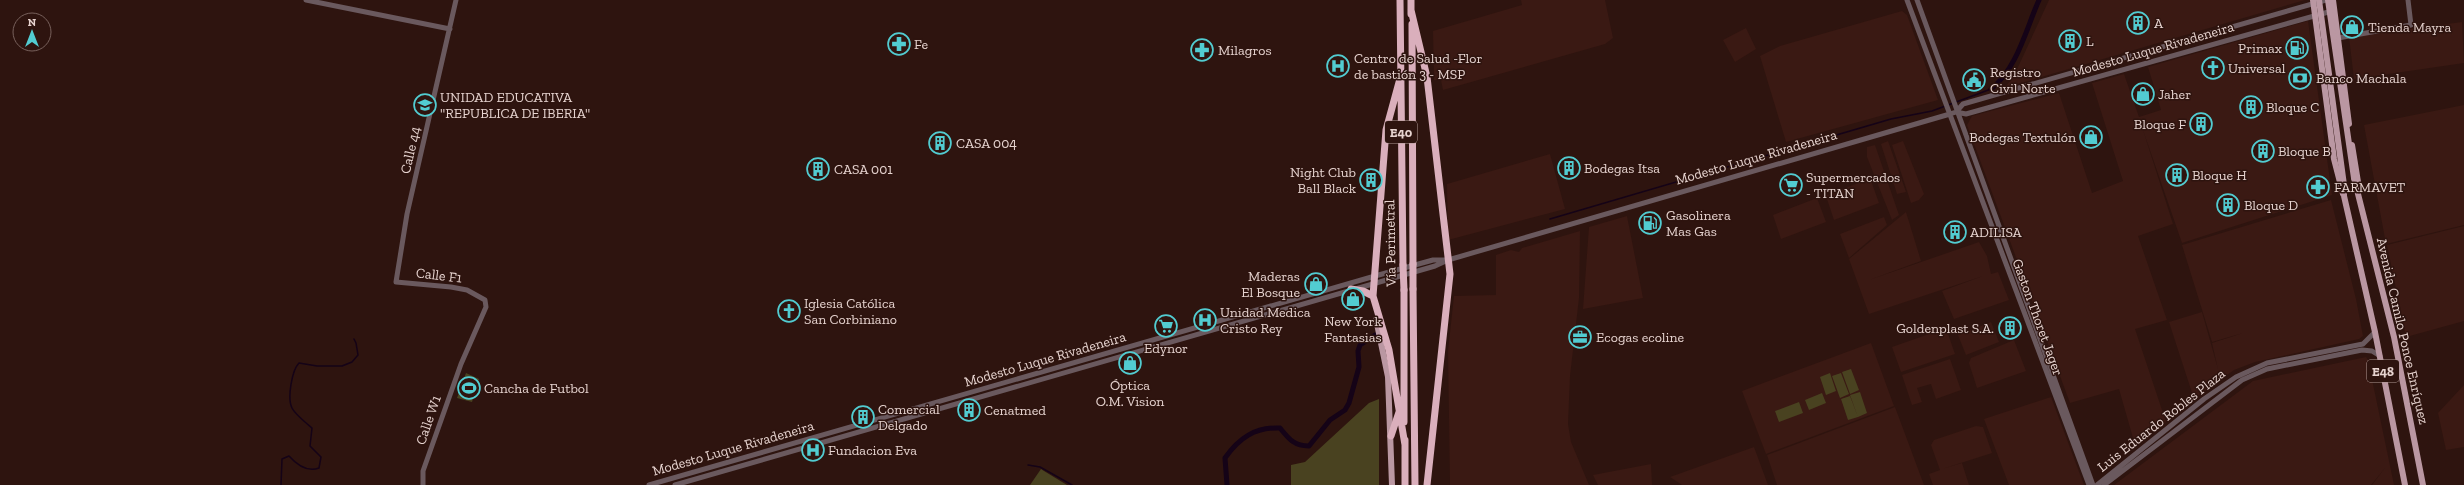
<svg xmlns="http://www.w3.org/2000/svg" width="2464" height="485" font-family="'Zilla Slab',serif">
<rect width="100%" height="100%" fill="#2e140f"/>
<path fill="#3a1913" d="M1521,0H1605L1613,38L1605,44L1443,90L1441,80H1434L1433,31L1522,5Z
M2049,0H2305L2004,88L2013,78Z
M1902,11L1907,15L1938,100L1786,142L1760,56L1780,46Z
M2308,21L2332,195L2182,243L2143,130L2173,224L2138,236L2167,320L2135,329L2166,422L2135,445L2119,389L2070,403L1967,125L1972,116L2059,93L2092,193L2123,181L2092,83L2124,74L2139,117L2161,110L2148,67Z
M2462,22L2464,63L2354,79L2349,37Z
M1746,28L1756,49L1735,62L1723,40Z
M2464,105V225L2386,244L2364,125Z
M1888,141L1906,192L1897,194L1881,144Z
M1903,141L1924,194L1919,200L1911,203L1892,145Z
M1875,145L1899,215L1892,220L1867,157V147Z
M1550,154L1565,209L1448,240L1447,184Z
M1870,178L1879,203L1834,220L1826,196Z
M1817,198L1826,222L1781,239L1773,215Z
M2331,200L2356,299L2363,336L2359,339L2255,362L2234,370L2194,399L2169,322L2202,312L2218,369L2212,343L2243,333L2212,342L2182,245Z
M1906,212L1921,261L1869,280L1979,242L1987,256L1991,274L1998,272L2009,300L1954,319L1942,291L1983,276L1869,314L1849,259Z
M1627,216L1643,298L1583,309L1589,227Z
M1884,217L1887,225L1849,258L1840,234Z
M2464,226V321L2406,337L2387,245Z
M1580,231L1579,298L1570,376L1568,424L1571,442L1589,485H1450L1448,351L1454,296L1496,295V255L1511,250L1519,252L1522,248Z
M1991,322L1999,342L1966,355L1958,335Z
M1946,328L1955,354L1901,372L1892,347Z
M2014,340L2026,371L1977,388L1969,363L1971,358Z
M1871,343L1894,406L1766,454L1742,391Z
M2366,357L2368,360L2394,485H2372L2385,468L2371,485H2114L2253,381Z
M1950,359L1961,390L1936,399L1931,384L1917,388L1922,402L1912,405L1902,375Z
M2464,385V447L2446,450L2438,413Z
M2051,397L2084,485H2009L1984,419Z
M1895,407L1924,485H1777L1767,455Z
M1976,426L1983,427L1992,453L1942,469L1962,463L1969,485H1933L1929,474L1940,470L1931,445L1934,440Z
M1754,447L1768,485H1682L1670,477Z
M1651,464L1652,485H1598L1593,475Z"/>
<path fill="#494220" d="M1851,369L1859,390L1850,394L1842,372Z
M466,373L479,379L472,402L457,398Z
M1830,373L1836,391L1826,395L1820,377Z
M1841,373L1849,394L1840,398L1832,376Z
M1860,392L1867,413L1858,417L1850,395Z
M1822,393L1826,403L1809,410L1805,400Z
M1850,396L1858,417L1848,420L1841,399Z
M1379,399V485H1291V465L1305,462L1369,403Z
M1799,402L1803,413L1779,422L1775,411Z
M1041,469L1044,471L1067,485H1030Z"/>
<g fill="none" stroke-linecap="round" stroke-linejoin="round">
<path stroke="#150317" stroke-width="1.5" d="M1550,219L1891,119L1932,111L1991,89
M1028,465L1040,467L1072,485
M281,485L282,459L289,456C297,465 308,472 319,468L321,457L310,446L312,428C306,423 295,414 292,408C287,398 292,370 299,363L317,366H342L352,362L358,355L356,343L354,339"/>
<path stroke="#150317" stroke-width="5" d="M1991,89C2017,69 2026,29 2039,0
M1227,485L1225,458C1239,438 1255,427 1280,428C1289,439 1294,446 1309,446L1330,420L1345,410L1349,403L1359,367L1358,351L1360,345L1375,335"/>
<path stroke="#6a595e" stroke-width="5" d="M306,0L450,29
M1907,0L2089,485
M1917,0L2093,485
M2338,38L2411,25L2408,0
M1956,112L1966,114L2332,11
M423,485V471L461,364L486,307L485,300L467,290L451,287L396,282L407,214L456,0
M649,485L1375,276L1433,260H1445
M675,485L1435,266L1448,260L1950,114L1956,112L1963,104L2326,0
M2097,485L2204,399L2236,377L2267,363L2363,344L2375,332
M2104,485L2242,380L2267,369L2362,350L2372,351L2380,356"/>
<path stroke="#ba97a2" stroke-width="6" d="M2313,0L2334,159L2343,194
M2333,0L2349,124
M2352,145L2358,182
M2354,178L2394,337L2423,485
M2344,185V196L2375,332L2405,485
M1376,319L1388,377L1392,485"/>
<path stroke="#daafbc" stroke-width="7" d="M1400,0L1403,265
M1411,0V14
M1411,10L1427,77L1450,274L1427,485
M1412,24L1413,264
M1401,75L1386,130L1373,296L1389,350L1405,445
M1351,289L1363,291L1373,296
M1413,289L1415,485
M1404,290V422
M1391,436L1399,412
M1405,440V485"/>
<path stroke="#ba97a2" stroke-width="6" d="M2319,0L2344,185
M2328,0L2354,178"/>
<path stroke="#daafbc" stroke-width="7" d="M1413,264V289
M1403,265L1404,290"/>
</g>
<defs>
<g id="building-ring" transform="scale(1.15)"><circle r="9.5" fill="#2e140f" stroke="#52ccd1" stroke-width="1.5"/><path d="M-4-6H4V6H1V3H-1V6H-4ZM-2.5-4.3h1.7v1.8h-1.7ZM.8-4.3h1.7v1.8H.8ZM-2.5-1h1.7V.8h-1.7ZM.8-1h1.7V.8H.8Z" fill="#52ccd1"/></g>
<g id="shop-ring" transform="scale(1.15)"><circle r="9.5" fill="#2e140f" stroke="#52ccd1" stroke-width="1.5"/><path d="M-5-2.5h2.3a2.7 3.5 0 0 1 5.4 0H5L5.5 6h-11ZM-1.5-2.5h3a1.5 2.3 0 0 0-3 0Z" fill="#52ccd1"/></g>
<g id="pharmacy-ring" transform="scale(1.15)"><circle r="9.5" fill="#2e140f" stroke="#52ccd1" stroke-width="1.5"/><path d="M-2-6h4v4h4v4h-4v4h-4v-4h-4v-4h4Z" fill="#52ccd1"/></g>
<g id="fuel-ring" transform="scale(1.15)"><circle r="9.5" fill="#2e140f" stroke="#52ccd1" stroke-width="1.5"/><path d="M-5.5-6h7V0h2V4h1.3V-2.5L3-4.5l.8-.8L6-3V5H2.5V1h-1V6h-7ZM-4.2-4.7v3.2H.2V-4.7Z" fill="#52ccd1"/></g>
<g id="hospital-ring" transform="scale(1.15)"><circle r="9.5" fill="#2e140f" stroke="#52ccd1" stroke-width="1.5"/><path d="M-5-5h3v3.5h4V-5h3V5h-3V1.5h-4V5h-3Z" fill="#52ccd1"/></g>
<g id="church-ring" transform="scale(1.15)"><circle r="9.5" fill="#2e140f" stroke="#52ccd1" stroke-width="1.5"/><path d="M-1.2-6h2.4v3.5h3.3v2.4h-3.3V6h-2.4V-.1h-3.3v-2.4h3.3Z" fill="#52ccd1"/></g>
<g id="bank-ring" transform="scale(1.15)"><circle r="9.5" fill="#2e140f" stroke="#52ccd1" stroke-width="1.5"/><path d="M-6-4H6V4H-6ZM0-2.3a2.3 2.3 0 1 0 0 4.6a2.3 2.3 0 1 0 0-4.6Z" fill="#52ccd1"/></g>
<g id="civic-ring" transform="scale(1.15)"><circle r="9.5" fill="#2e140f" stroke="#52ccd1" stroke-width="1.5"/><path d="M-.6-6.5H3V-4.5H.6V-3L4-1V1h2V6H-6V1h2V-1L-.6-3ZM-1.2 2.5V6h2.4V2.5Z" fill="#52ccd1"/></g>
<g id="school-ring" transform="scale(1.15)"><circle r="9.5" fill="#2e140f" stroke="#52ccd1" stroke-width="1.5"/><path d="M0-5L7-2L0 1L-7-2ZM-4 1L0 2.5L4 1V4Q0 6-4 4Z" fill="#52ccd1"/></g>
<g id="supermarket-ring" transform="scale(1.15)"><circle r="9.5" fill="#2e140f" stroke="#52ccd1" stroke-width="1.5"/><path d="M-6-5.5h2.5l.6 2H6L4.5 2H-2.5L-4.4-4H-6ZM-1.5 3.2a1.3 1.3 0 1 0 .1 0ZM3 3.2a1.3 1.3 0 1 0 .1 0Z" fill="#52ccd1"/></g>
<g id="office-ring" transform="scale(1.15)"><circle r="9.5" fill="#2e140f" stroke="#52ccd1" stroke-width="1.5"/><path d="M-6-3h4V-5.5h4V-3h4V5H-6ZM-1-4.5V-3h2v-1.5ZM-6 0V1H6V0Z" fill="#52ccd1"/></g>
<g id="stadium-ring" transform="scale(1.15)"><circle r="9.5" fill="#2e140f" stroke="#52ccd1" stroke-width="1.5"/><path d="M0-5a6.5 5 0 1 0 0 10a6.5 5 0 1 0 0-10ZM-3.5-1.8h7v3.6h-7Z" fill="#52ccd1"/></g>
</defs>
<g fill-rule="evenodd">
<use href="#building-ring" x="2138" y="23"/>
<use href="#shop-ring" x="2352" y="27"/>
<use href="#building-ring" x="2070" y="41"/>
<use href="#pharmacy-ring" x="899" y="44"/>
<use href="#fuel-ring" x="2297" y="48"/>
<use href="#pharmacy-ring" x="1202" y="50"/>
<use href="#hospital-ring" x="1338" y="66"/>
<use href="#church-ring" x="2213" y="68"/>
<use href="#bank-ring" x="2300" y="78"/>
<use href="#civic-ring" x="1974" y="80"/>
<use href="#shop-ring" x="2143" y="94"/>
<use href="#school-ring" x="425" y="105"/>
<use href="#building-ring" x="2251" y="107"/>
<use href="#building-ring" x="2201" y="124"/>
<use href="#shop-ring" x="2091" y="137"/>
<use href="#building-ring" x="940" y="143"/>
<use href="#building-ring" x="2263" y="151"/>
<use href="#building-ring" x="1569" y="168"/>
<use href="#building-ring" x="818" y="169"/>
<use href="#building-ring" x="2177" y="175"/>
<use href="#building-ring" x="1371" y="180"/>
<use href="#supermarket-ring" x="1791" y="185"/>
<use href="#pharmacy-ring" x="2318" y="187"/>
<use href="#building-ring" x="2228" y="205"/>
<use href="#fuel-ring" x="1650" y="223"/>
<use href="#building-ring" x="1955" y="232"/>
<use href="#shop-ring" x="1316" y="284"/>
<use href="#shop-ring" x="1353" y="299"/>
<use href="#church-ring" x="789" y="311"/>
<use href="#hospital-ring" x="1205" y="320"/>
<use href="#supermarket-ring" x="1166" y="326"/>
<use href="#building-ring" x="2010" y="328"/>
<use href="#office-ring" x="1580" y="337"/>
<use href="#shop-ring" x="1130" y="363"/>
<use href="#stadium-ring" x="469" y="388"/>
<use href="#building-ring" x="969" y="410"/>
<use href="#building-ring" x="863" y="417"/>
<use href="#hospital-ring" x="813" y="450"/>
</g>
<g text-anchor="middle" stroke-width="3" stroke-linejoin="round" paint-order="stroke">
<g fill="#2e140f" stroke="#b09a96" stroke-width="1">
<rect x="1385" y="121" width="32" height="22" rx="3"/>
<rect x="2367" y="360" width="32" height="22" rx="3"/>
</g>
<g font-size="13" font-weight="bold" fill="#e7d4d0">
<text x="1401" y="137">E40</text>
<text x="2383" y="376">E48</text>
</g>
<g font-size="14" fill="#e7d4d0" stroke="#2e140f" text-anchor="start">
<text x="2154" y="28">A</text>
<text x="2368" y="32">Tienda Mayra</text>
<text x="2086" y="46">L</text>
<text x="914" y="49">Fe</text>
<text x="2282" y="53" text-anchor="end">Primax</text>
<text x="1218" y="55">Milagros</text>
<text x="1354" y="63">Centro de Salud -Flor<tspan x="1354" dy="16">de bastión 3 - MSP</tspan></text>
<text x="2228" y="73">Universal</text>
<text x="1990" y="77">Registro<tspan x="1990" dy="16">Civil Norte</tspan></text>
<text x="2316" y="83">Banco Machala</text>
<text x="2158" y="99">Jaher</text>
<text x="440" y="102">UNIDAD EDUCATIVA<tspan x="440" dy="16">"REPUBLICA DE IBERIA"</tspan></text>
<text x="2266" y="112">Bloque C</text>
<text x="2186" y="129" text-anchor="end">Bloque F</text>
<text x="2076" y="142" text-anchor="end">Bodegas Textulón</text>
<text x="956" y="148">CASA 004</text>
<text x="2278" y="156">Bloque B</text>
<text x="1584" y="173">Bodegas Itsa</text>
<text x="834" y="174">CASA 001</text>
<text x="1356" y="177" text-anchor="end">Night Club<tspan x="1356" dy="16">Ball Black</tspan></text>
<text x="2192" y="180">Bloque H</text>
<text x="1806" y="182">Supermercados<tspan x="1806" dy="16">- TITAN</tspan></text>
<text x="2334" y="192">FARMAVET</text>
<text x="2244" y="210">Bloque D</text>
<text x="1666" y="220">Gasolinera<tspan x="1666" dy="16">Mas Gas</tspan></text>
<text x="1970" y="237">ADILISA</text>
<text x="1300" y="281" text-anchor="end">Maderas<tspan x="1300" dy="16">El Bosque</tspan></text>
<text x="804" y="308">Iglesia Católica<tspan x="804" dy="16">San Corbiniano</tspan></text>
<text x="1220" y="317">Unidad Medica<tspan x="1220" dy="16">Cristo Rey</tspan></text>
<text x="1353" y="326" text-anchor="middle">New York<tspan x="1353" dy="16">Fantasias</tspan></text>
<text x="1994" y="333" text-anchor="end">Goldenplast S.A.</text>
<text x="1596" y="342">Ecogas ecoline</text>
<text x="1166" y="353" text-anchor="middle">Edynor</text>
<text x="1130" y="390" text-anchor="middle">Óptica<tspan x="1130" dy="16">O.M. Vision</tspan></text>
<text x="484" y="393">Cancha de Futbol</text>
<text x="878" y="414">Comercial<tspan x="878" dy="16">Delgado</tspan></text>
<text x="984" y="415">Cenatmed</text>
<text x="828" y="455">Fundacion Eva</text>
</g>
<g font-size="14" fill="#e7d4d0" stroke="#2e140f">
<text transform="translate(2153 49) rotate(-16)" y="5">Modesto Luque Rivadeneira</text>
<text transform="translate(410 150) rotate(-77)" y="5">Calle 44</text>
<text transform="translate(1756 157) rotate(-16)" y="5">Modesto Luque Rivadeneira</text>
<text transform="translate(1390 243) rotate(-91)" y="5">Vía Perimetral</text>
<text transform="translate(439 275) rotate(7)" y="5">Calle F1</text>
<text transform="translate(2038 317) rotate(70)" y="5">Gaston Thoret Jager</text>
<text transform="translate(2403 331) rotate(77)" y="5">Avenida Camilo Ponce Enríquez</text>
<text transform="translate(1045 359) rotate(-16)" y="5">Modesto Luque Rivadeneira</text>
<text transform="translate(428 420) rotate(-71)" y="5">Calle W1</text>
<text transform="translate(2161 420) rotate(-38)" y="5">Luis Eduardo Robles Plaza</text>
<text transform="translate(733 448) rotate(-16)" y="5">Modesto Luque Rivadeneira</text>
</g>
</g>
<g transform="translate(32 32)"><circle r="19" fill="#2e140f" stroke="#78615c"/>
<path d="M0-3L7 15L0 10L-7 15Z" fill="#52ccd1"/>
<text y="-6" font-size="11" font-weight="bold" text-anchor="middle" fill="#e7d4d0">N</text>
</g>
</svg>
